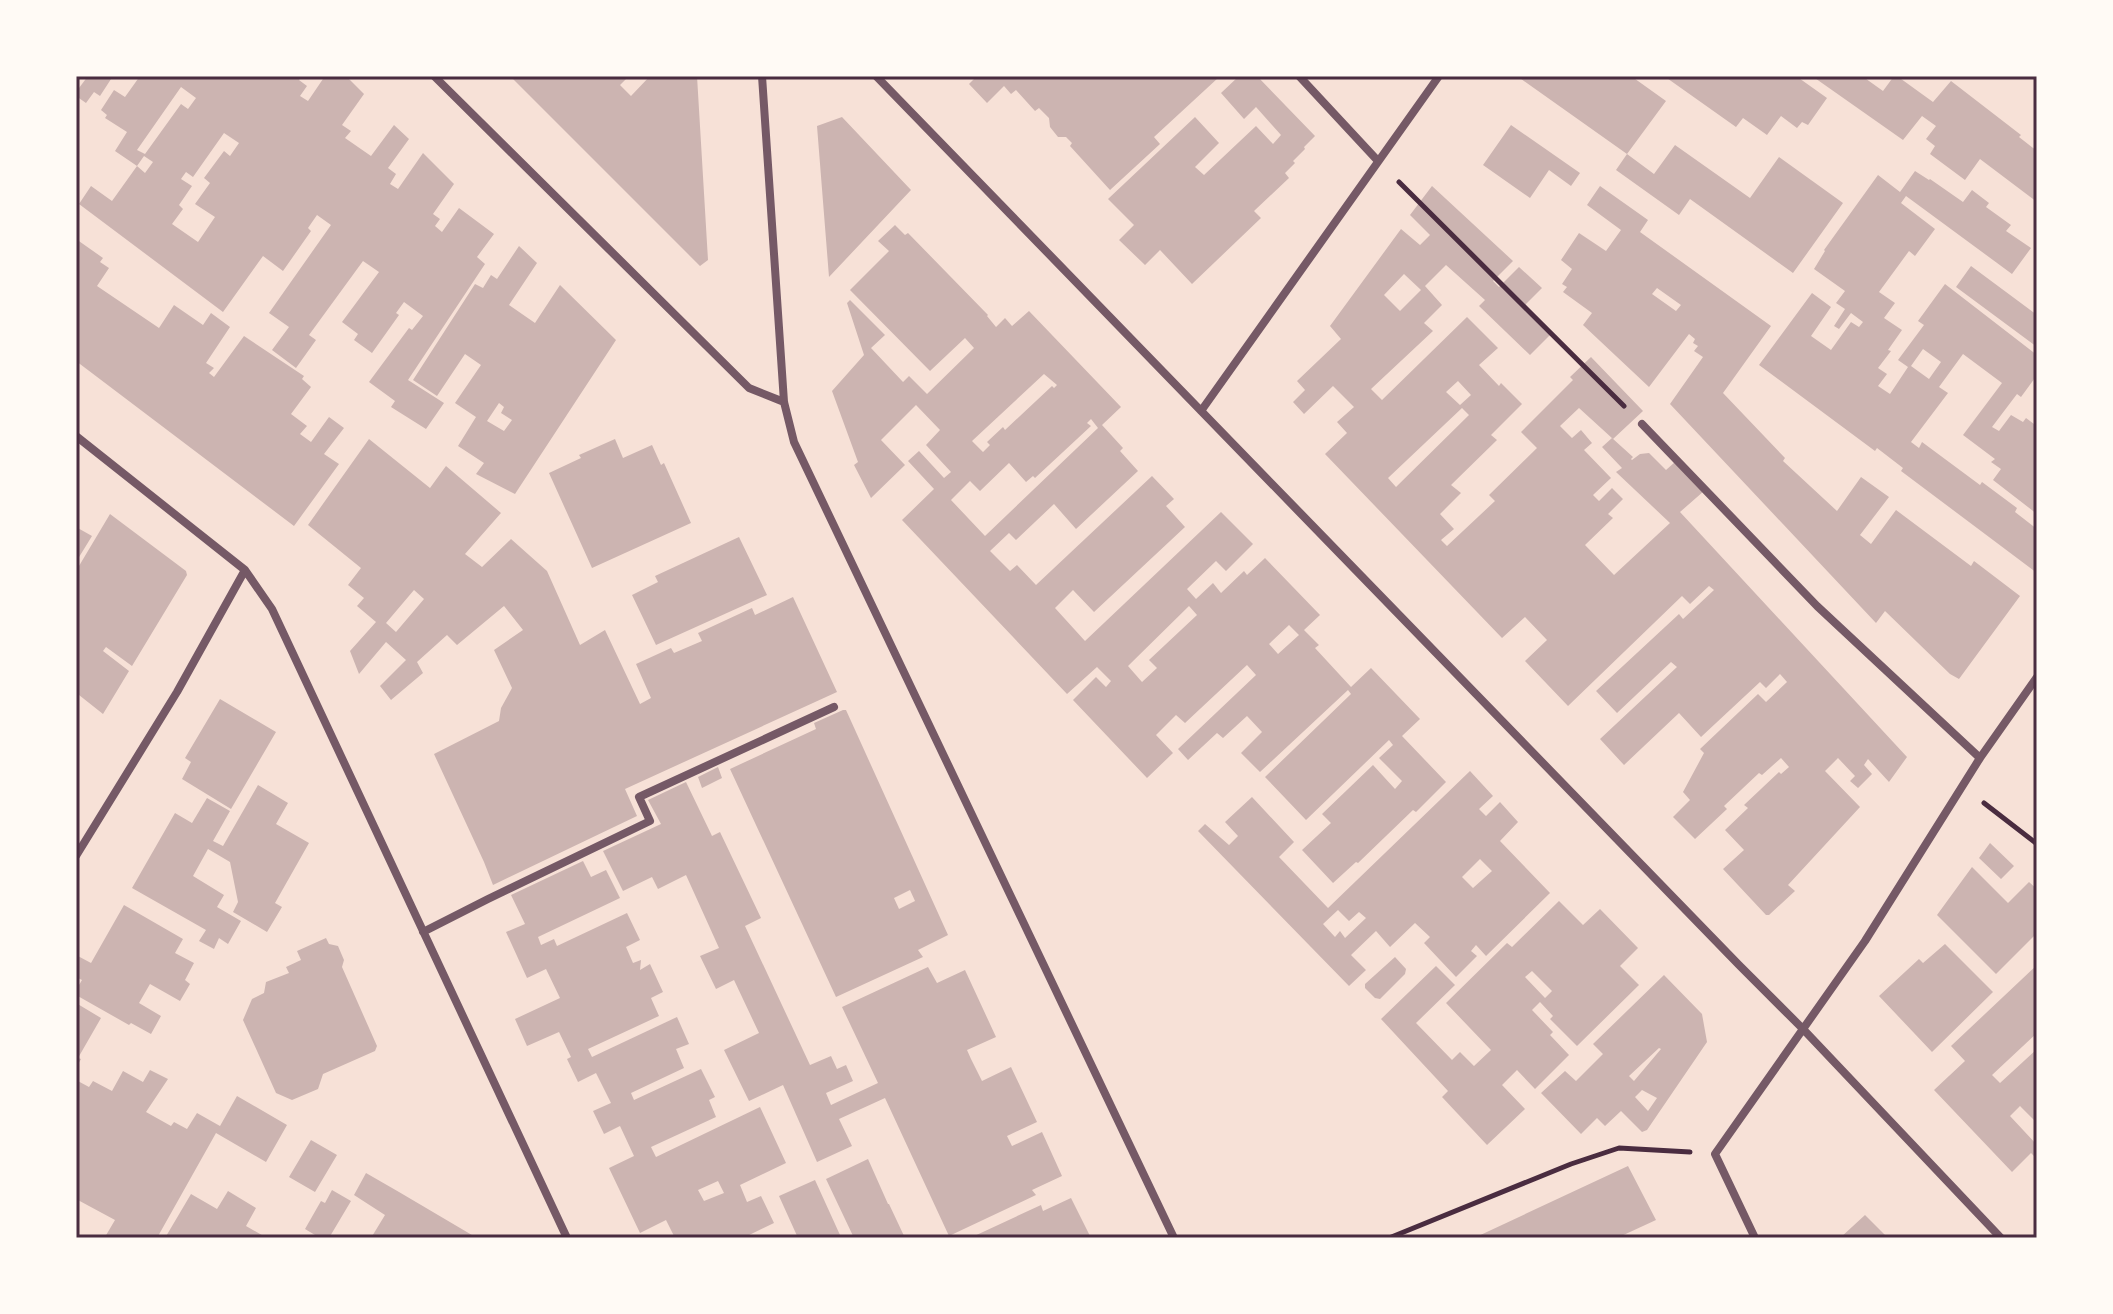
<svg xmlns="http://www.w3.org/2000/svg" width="2113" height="1314" font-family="Spectral,serif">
<rect width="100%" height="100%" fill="#f7e1d7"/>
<path fill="#ccb4b1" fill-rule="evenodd" d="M88,76H113L100,96L94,92L86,103L76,96V92Z
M140,76H302L299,80L307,86L300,96L308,101L325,76H346L364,94L342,125L351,131L345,138L371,156L394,125L409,139L388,168L396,174L390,184L398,189L423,153L454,184L433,214L440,219L435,226L442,232L459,208L494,234L477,257L485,264L408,380L444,403L426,429L391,407L395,401L369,382L409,328L412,330L423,316L404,302L396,313L399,315L372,353L354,340L358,334L342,322L379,272L363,261L309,335L316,340L296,368L272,350L289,327L269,313L331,225L317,215L308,228L311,231L283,271L263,256L223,312L79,204L91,186L112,201L137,166L145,173L153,162L144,156L137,166L115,151L127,132L105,118L107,115L101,110L114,90L125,97ZM181,87L196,98L188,109L181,104L145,154L137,150ZM224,133L239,143L230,156L224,151L204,178L210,183L195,204L215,217L198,242L172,224L183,209L179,205L192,186L181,179L186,172L193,177Z
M510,76H629L620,85L631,96L650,76H697L708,260L700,266Z
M977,76H1216L1218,78L1154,137L1160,144L1110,190L1070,146L1072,143L1066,137H1058L1050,127L1049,118L1039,108L1035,111L1016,90L1011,94L1004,86L987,103L969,84Z
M1239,76H1257L1315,136L1304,147L1305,149L1293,161L1295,163L1285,173L1289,178L1254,211L1261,218L1192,284L1160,250L1145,265L1119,240L1134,225L1108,199L1195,117L1219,143L1195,167L1204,175L1256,126L1273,144L1281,135L1256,107L1244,119L1221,93Z
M1517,76H1631L1666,101L1627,154Z
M1664,76H1796L1827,98L1808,125L1802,122L1797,128L1781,116L1767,135L1743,118L1736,127Z
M1812,76H1862L1883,91L1894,76H1897L1933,102L1951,81L2021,135L2019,137L2037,151V202L1980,159L1965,180L1930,154L1935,146L1926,139L1936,126L1922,116L1903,140Z
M842,117L911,190L829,277L817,126Z
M1511,125L1580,173L1571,186L1549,170L1530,198L1483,165Z
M1675,145L1750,198L1779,157L1843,203L1793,273L1690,199L1679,215L1616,170L1627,154L1654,174Z
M1915,171L1929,180L1930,179L1963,202L1972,190L1989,203L1986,207L2011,225L2006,231L2031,248L2012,274L1906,196L1901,203L1935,229L1915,256L1909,251L1879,292L1895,303L1884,318L1902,330L1888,350L1891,351L1878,368L1887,374L1878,386L1890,394L1908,367L1898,360L1924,325L1918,321L1945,284L2037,355V375L2021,397L2017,394L1992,427L1999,431L2011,415L2023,422L2026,418L2034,424L2037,420V514L1993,480L2001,469L1991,462L1995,459L1963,435L2002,383L1963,354L1939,387L1948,393L1911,442L1919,448L1922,442L1980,485L1982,482L2017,508L2015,512L2037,529V573L1901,471L1903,468L1877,448L1875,451L1759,365L1812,293L1831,307L1811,336L1831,350L1851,322L1859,327L1863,322L1851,313L1839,329L1834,326L1845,309L1836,303L1845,291L1814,269L1825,251L1824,250L1878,175L1900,192ZM1923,349L1941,362L1929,379L1911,366Z
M1432,186L1513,261L1493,281L1499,287L1519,267L1542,288L1525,305L1552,333L1530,355L1479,306L1485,300L1446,265L1425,286L1442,305L1424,323L1433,331L1371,389L1382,400L1467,317L1498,348L1479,365L1499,386L1501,383L1522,404L1491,435L1497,440L1451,485L1461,493L1440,514L1454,529L1441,540L1447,546L1495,501L1489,495L1537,448L1521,432L1573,380L1570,377L1591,357L1643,411L1613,439L1579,408L1560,426L1572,438L1581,430L1592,443L1584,450L1611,478L1593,495L1599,501L1612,488L1623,499L1608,514L1613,518L1585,545L1614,575L1670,523L1616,472L1622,468L1602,447L1612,438L1633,457L1631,459L1632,460L1640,454L1649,453L1666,470L1675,462L1704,491L1680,512L1907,757L1889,782L1868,759L1864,765L1872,774L1858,788L1850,781L1855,776L1838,758L1825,771L1860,807L1788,885L1795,891L1769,915H1766L1723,869L1744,850L1725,830L1748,808L1744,805L1779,772L1781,774L1789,767L1781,758L1762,775L1759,773L1724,806L1727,809L1695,839L1673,817L1690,800L1683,792L1704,753L1700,749L1758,694L1766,702L1787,682L1780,674L1766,688L1760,682L1701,737L1679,713L1624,765L1600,739L1677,667L1671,662L1617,713L1596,691L1679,614L1683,619L1714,590L1709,586L1690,604L1682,596L1568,706L1525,661L1547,640L1525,617L1502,638L1325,454L1347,433L1337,422L1354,407L1333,386L1304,414L1293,402L1305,390L1297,381L1341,339L1330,326L1401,229L1420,245L1430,235L1410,215ZM1404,274L1421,290L1400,311L1384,295ZM1458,381L1471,395L1460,405L1446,392ZM1462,408L1469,415L1396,487L1388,478Z
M1600,186L1648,220L1640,232L1771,326L1723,393L1785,458L1783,461L1837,511L1861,477L1889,497L1860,535L1871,544L1896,510L1971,566L1974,561L2020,596L1959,679L1950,674L1885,611L1876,623L1670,404L1703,357L1694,351L1698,346L1693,343L1695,339L1689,334L1649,387L1583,325L1592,313L1563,292L1567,287L1562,284L1572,269L1561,260L1579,233L1606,251L1621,230L1587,205ZM1657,288L1681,305L1676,311L1652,294Z
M895,225L905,235L908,233L988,315L987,316L996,327L1005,318L1012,326L1029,311L1121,407L1102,425L1123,448L1120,451L1138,471L1076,529L1054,504L1016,540L1009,533L990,551L1010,571L1017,565L1036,585L1152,476L1174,499L1166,506L1185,527L1094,612L1073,590L1055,608L1085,641L1221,512L1253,544L1226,571L1216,561L1187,589L1196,599L1213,583L1221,593L1244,571L1247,575L1265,558L1320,615L1304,630L1319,645L1315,648L1351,687L1371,668L1420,719L1402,736L1446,782L1416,812L1413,810L1358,863L1356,862L1333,883L1302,850L1331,823L1322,814L1373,765L1395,789L1402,781L1379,758L1393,745L1389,740L1306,820L1265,777L1351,694L1348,690L1260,772L1241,753L1262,732L1247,716L1223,738L1217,733L1188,760L1178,749L1256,675L1247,665L1185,723L1176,715L1156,735L1173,753L1147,778L1073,700L1096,677L1106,687L1111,681L1097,667L1067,694L902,520L934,489L908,461L919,451L944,478L951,472L926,445L940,430L916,405L881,440L905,465L871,498L854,465L858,462L832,391L864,355L847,303L850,300L885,335L871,348L903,382L909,376L927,394L974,348L965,338L930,371L850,290L889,251L878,241ZM1044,374L1057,385L1054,388L1052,386L1005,430L1003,427L987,442L990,445L983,452L972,441ZM1091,419L1098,428L985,536L951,500L970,481L980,491L1009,463L1026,482L1033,476L1035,478L1091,426L1087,423ZM1189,606L1197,615L1149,660L1157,668L1142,682L1128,666ZM1289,625L1299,635L1278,654L1269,644Z
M76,239L103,258L100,262L109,268L97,286L159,328L174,305L203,325L211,313L230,327L206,363L214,368L209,373L214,377L244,336L304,376L302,379L311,387L291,414L307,426L300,434L311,442L329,417L344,428L324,454L339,464L294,526L76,361Z
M519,246L537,263L509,305L535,323L560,285L616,340L515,494L476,474L484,463L458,446L476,417L455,403L481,365L465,354L437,396L413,380L475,284L483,288L491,275L497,279ZM499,403L504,407L501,413L512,420L504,431L487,421Z
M1971,266L2037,315V347L1956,287Z
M369,439L430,488L446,466L501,513L465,554L482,567L511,539L547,571L580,645L605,630L640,704L651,698L636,664L671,648L674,653L702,641L698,633L752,608L755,615L793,597L837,692L625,789L637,816L493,885L484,862L434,754L499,721L501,708L512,688L494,650L523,630L504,606L457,645L447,635L417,662L423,673L391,700L380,686L406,660L386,642L359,674L350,651L376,622L357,606L364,598L348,585L361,568L308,525ZM414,590L424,599L396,632L386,623Z
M615,439L623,458L652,445L661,465L664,463L691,523L592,568L549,473L581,458L579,455Z
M110,514L186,571L187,575L132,666L106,647L103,651L129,671L103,714L79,695L76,698V571Z
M76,527L92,536L76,562Z
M739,537L767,595L656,645L632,595L658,582L655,576Z
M220,699L276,732L231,809L182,779L191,762L185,758Z
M843,710H846L948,935L918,950L923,957L836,997L730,769L816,729L814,723ZM910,890L915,901L899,909L894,898Z
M718,767L722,778L702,788L698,777Z
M1470,771L1493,796L1479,809L1486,816L1500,802L1518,822L1500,841L1550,893L1486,956L1476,945L1471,951L1477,956L1456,977L1424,943L1430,937L1415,923L1390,947L1376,931L1351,955L1366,970L1349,986L1198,831L1205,824L1229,845L1238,836L1225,822L1252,797L1294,842L1279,857L1328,908ZM1480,859L1492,871L1473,888L1462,877ZM1338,910L1349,921L1359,912L1366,918L1345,938L1340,931L1335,937L1323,924Z
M686,782L712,836L720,832L761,918L745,926L810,1065L831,1056L837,1069L846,1065L853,1081L826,1093L831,1105L878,1083L842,1007L928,967L937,983L965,970L996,1037L967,1050L971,1059L982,1081L1011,1067L1037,1122L1007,1136L1012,1146L1042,1132L1062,1176L1032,1190L1036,1195L949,1236L885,1098L839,1119L852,1146L817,1162L783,1085L749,1101L724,1050L759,1033L734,980L716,989L700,956L719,948L686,875L658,889L652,877L623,891L603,851L661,824L648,800Z
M258,785L288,803L276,824L309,843L275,903L282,907L267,932L233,912L238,902L230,862L208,849L193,876L224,895L217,907L241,921L228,944L219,938L214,949L199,941L206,930L132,888L175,813L192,823L207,798L230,811L213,841L223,846Z
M1990,843L2014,866L2001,879L1979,858Z
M583,861L591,877L606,870L620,898L538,937L541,945L554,939L557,946L627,913L640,940L626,947L633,963L641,960L640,970L650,964L663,992L651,998L659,1016L588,1049L592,1057L677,1017L689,1044L676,1049L684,1068L631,1093L634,1100L701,1069L715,1097L709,1100L716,1117L651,1147L656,1157L760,1107L786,1163L740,1185L747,1202L761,1196L774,1223L743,1238H675L666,1220L640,1233L609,1168L634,1156L620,1126L604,1134L593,1111L611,1103L596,1073L578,1082L567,1059L571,1057L559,1032L527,1046L515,1019L560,998L546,969L527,978L517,956L506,932L525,924L511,895ZM718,1181L724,1193L704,1201L698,1190Z
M1972,867L2008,903L2029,882L2037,889V933L1996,974L1937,915Z
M1559,901L1583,925L1600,909L1638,948L1620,966L1639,985L1577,1046L1550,1019L1553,1016L1540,1002L1532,1010L1553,1032L1550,1035L1569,1055L1535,1089L1517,1070L1502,1085L1525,1109L1487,1145L1442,1097L1448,1091L1381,1019L1436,966L1455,985L1416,1023L1452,1060L1460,1052L1474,1066L1491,1050L1446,1003L1507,943L1512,947ZM1532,971L1552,991L1545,998L1525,977Z
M124,905L183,939L175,953L194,963L185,980L190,984L180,1001L150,984L139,1003L161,1016L151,1034L131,1023L129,1025L76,995V990L82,980L76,977V955L91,963Z
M326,938L329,944L338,946L344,960L342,967L377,1046L375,1051L323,1074L318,1089L292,1100L276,1093L243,1020L252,999L264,993L266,982L289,973L286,967L301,960L297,951Z
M1945,944L1993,992L1932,1052L1879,996L1919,959L1923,963Z
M1395,957L1406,969L1405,974L1380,999L1375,998L1365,988V984Z
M2037,965V1033L1992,1075L2000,1083L2037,1049V1123L2020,1106L2010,1116L2037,1145V1159L2031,1153L2012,1172L1934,1090L1965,1061L1951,1046Z
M1664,975L1702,1014L1707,1042L1647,1130L1642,1132L1621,1111L1605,1126L1597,1118L1581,1134L1541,1093L1565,1071L1576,1081L1603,1054L1593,1044ZM1659,1048L1661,1049L1634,1081L1629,1076ZM1642,1090L1657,1098L1648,1111L1635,1097Z
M76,1003L101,1018L78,1058L81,1059L76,1068Z
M150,1070L168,1079L146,1112L171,1126L174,1122L187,1129L197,1113L220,1126L237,1096L287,1125L266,1162L216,1133L157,1238H106L105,1237L115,1220L76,1199V1080L89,1087L93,1081L112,1091L123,1071L143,1082Z
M311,1140L337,1155L315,1192L289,1177Z
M868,1159L888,1204H889L905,1238H854L826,1179Z
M1628,1166L1656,1220L1617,1238H1474Z
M366,1173L399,1192L477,1238H371L385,1215L354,1195Z
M815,1180L840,1235L834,1238H798L779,1196Z
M332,1190L351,1201L329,1238H320L305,1229L321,1201L325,1203Z
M228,1191L256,1208L246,1226L267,1238H165L191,1194L217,1209Z
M1071,1198L1091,1238H970L1041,1205L1043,1211Z
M1865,1215L1888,1238H1840Z"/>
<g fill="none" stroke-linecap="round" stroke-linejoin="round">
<path stroke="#4a2c40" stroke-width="5" d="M1399,182L1624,406
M1984,803L2037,844
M1389,1238L1571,1164L1619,1148L1690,1152"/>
<path stroke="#755966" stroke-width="8" d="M434,76L749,388L784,402
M762,76L784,402L794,442L1174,1238
M876,76L1739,965L1802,1028L2001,1238
M1299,76L1378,161
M1201,411L1439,76
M1642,424L1817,606L1980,758
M76,436L245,570L272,609L567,1238
M76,856L177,692L245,570
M423,932L488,899L650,821L639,797L834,707
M1755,1238L1715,1154L1865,941L1980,758L2037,677"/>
</g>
<rect width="2113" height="1314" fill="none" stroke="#fffaf5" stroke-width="156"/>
<rect x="78" y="78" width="1957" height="1158" fill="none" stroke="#4a2c40" stroke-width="3"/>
</svg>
